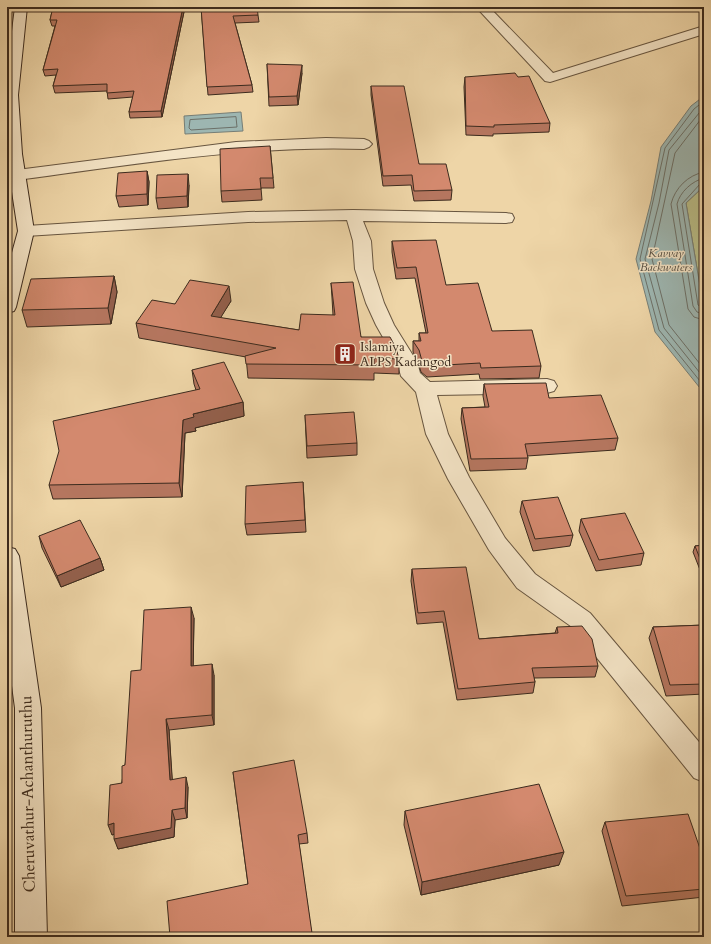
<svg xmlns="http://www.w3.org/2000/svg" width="711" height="944" font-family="Cardo,serif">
<rect width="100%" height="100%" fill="#eed5a7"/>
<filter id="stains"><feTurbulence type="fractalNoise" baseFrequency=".005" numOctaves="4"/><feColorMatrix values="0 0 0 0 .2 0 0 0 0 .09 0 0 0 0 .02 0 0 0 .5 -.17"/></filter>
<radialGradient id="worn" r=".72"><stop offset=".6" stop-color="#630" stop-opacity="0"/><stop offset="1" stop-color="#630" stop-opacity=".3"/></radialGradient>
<path fill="#b9bd87" stroke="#7a7452" d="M704,186v124l-18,-107z"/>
<path fill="#9db6b1" stroke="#767e76" d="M704,96v90l-18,17 18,107v83l-49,-61 -19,-73 15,-58 10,-54 30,-41z
M241,112l2,19 -58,3 -1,-18z"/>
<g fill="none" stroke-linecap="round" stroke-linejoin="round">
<path stroke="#6c7068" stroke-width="1" d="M704,101l-10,8 -29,39 -25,111 19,71 45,56
M704,107l-35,43 -10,53 -14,56 19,69 40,50
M704,115l-29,38 -23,106 17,66 35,44
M236,117l1,10 -46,3 -2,-2 1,-8z
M704,172c-16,3 -29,16 -33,32l17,105 6,8 10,3
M704,178c-12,3 -24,14 -27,26l16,102 4,6 7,2
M704,183l-4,1 -18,20 16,101 6,4"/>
<g stroke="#685640" stroke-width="2">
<path id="street" d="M476,7h13l64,66 151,-47v8l-154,48 -5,-1z
M326,138l38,1 5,2 3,3 -3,3 -5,2c-117,-4 -232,16 -347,31l-6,-2 -2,-3 2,-3 6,-2 219,-28z
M353,210l153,3 6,1 2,4 -2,4 -6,1 -143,-2 8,20 2,28 11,34 10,22 23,37 3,11 10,9 117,-3 7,2 3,5 -3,5 -7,2 -110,2 11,39 21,43 36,61 30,36 55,39 114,135v34l-10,-4 -122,-151 -55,-39 -28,-38 -41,-71 -22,-45 -10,-42 -15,-16 -4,-14 -21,-37 -10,-22 -11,-34 -2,-28 -6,-21 -99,2 -222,14 -6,-1 -2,-4 2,-4 6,-1 222,-14z"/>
</g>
<g stroke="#3c2b1e" stroke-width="2">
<path id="secondary" d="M15,7h12l-9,88 4,59 12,77 -18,76 -2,4 -7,2v-42l11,-40 -11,-72v-88z
M7,547l8,2 4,7 22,152 6,229h-32v-229l-8,-59z"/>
</g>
<use href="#street" fill="#f4e4c6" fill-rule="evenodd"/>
<use href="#secondary" fill="#f4e4c6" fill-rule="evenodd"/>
</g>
<path fill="#b5765f" stroke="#3c2b1e" d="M53,7h40v2l43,-2h49l-23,110 -32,1 -1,-6 4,-15 -25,2 -1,-8 -52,2 -2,-7 3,-11 -11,1 -2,-6 12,-44h-3l-2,-6z
M201,7l57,8 1,7 -24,1 17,62 1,7 -45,3z
M267,64l35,9 -4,32 -29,1z
M465,77l85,46 -1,9 -56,2v2l-27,-1 -2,-48z
M371,86l48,78 33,26 -1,10 -37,1 -3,-16 -28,1 -12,-91z
M270,146l4,42h-13l1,12 -40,2 -1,-11z
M147,171l2,11 -1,23 -29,2 -3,-11z
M189,185l-1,22 -30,2 -2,-11z
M392,241l54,44 46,46 49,35 -2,12 -59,1 -1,-5 -52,3 -6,-5 -3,-10 -5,-10v-11h6v-8h7l-11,-55 -19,1 -4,-27z
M114,276l3,16 -6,32 -84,3 -5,-17z
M331,283l30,54 38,22v15l-25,-1v7l-126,-2 -2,-21 -107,-19 -3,-15 39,-19 56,-3 -11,17 79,12 34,-15 -1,-17z
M192,370l51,32 1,14 -49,12 1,3 -11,2 -3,64 -129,2 -4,-14 147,-95 -2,-6z
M484,384l65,14 69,40 -3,12 -88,6 1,2 -2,11 -56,2 -9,-52 1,-11 23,-1 -2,-11z
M305,415l52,28v12l-50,3z
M303,482l3,50 -59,3 -2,-11z
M522,501l51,34 -3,11 -37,5 -13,-39z
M581,519l63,34 -3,12 -45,6 -17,-40z
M39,536l61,22 4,12 -43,17 -19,-39z
M704,545v35l-11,-28 2,-6z
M412,569l67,70 76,-6 2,-6 41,39 -3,11 -61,1 1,4 -2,11 -76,7 -14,-78 -26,2 -6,-43z
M194,618l-1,48 21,9v50l-45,5 3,50 16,7 -1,31 -12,2 -1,17 -56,12 -4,-15 -2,1 13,-70 16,-95z
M704,625v69l-38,2 -17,-58 4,-11z
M233,772l74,61 1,10 -9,1 13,93h-142l78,-53z
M405,811l154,54 -138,30 -17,-70z
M605,822l99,38v37l-82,9 -20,-75z"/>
<path fill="#94604d" stroke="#3c2b1e" d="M183,7h2l-23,110 -1,-6z
M302,65v8l-4,32 -1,-9z
M147,171l2,11 -1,23 -1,-11z
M188,174l1,11 -1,22 -1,-11z
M114,276l3,16 -6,32 -3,-16z
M229,286l2,15 -18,29 -2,-14z
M243,402l1,14 -49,12 1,3 -11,2 -3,64 -3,-14 4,-63 10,-6z
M100,558l4,12 -43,17 -4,-11z
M191,607l3,11 -1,59 -2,-11z
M212,664l2,11v50l-2,-10z
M166,719l3,11 4,60 -3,-10z
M186,777l2,10 -1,31 -2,-10z
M172,810l3,10 -1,17 -56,12 -4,-10z
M114,823l3,10 -5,2 -4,-10z
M564,852l-5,13 -138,30 1,-13z"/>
<path fill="#d3896e" stroke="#3c2b1e" d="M53,7h39v2l44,-2h47l-22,104 -32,1 5,-21 -27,2v-9l-54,2 5,-17 -15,1 14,-50h-7z
M201,7h56l1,8 -25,1 19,69 -45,2z
M267,64l35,1 -5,31 -28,1z
M515,73l3,4 11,-1 21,47 -56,2v2l-28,-1 -1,-49z
M371,86h33l15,78h27l6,26 -38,1 -2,-16 -29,1z
M270,146l3,32h-13l1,11 -40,2 -1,-42z
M147,171v23l-31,2 2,-23z
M188,174l-1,22 -31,2 1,-23z
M436,240l10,45 32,-2 14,48 40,-1 9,36 -60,2 -1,-5 -52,3 -6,-5 -3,-11 -6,-9h8l-2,-8h9l-12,-66 -19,1 -5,-27z
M114,276l-6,32 -86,2 9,-31z
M190,280l39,6 -18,30 88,14 2,-16 34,1 -4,-32 22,-1 8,55h29l6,11 3,11 -25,-1v7l-128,-1 -1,-8 31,-8 -140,-25 16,-23 23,4z
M224,362l19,40 -50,12 1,3 -11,3 -4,63 -130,2 10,-34 -6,-30 147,-32 -8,-19z
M546,383l3,15 52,-3 17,43 -93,6 3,14 -57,1 -9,-51 27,-1 -5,-23z
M354,412l3,31 -50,3 -2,-31z
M303,482l2,38 -60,4 1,-38z
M558,497l15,38 -38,4 -13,-38z
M625,513l19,40 -45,7 -18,-41z
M80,520l20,38 -43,18 -18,-40z
M704,545v24l-9,-23z
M466,567l13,72 79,-6 -1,-6 25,-1 10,13 6,27 -66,2 3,14 -77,7 -14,-78 -26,2 -6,-44z
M191,607v59l21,-2v51l-46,4 4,61 16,-3 -1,31 -13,2 -1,18 -57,11v-16l-6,2 2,-40 12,-2v-17l3,-1 6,-94 10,-1 3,-60z
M704,625v59l-34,1 -17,-58z
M294,760l13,73 -9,2 14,98 -22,4h-120l-3,-36 81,-17 -15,-112z
M539,784l25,68 -142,30 -17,-71z
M688,814l16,46v29l-78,7 -21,-74z"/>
<defs>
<g id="building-square" transform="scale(1.15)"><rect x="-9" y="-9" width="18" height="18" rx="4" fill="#8f2418" stroke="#f4e4c6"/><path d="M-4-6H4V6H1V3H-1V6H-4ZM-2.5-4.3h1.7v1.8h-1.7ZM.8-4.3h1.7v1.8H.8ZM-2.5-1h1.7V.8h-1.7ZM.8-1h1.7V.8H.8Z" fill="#fff"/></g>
</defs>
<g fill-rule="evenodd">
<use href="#building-square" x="345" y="354"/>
</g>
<g text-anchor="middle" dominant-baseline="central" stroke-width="3" stroke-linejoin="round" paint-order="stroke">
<g font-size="12" font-style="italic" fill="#544e43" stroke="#f4e4c6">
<text x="666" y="253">Kavvay<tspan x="666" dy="14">Backwaters</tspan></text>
</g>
<g font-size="13" fill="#3c2b1e" stroke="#f4e4c6" text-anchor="start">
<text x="360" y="347">Islamiya<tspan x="360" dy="15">ALPS Kadangod</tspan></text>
</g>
<g font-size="16" fill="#3c2b1e" stroke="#f4e4c6">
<text transform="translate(28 794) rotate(-91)">Cheruvathur-Achanthuruthu</text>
</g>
</g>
<rect width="711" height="944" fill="none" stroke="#eed5a7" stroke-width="24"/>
<rect x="8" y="8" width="695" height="928" fill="none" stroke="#3c2b1e" stroke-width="2"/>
<rect x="12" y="12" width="687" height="920" fill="none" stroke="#3c2b1e"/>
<rect width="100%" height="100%" filter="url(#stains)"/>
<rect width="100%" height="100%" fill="url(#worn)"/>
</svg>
